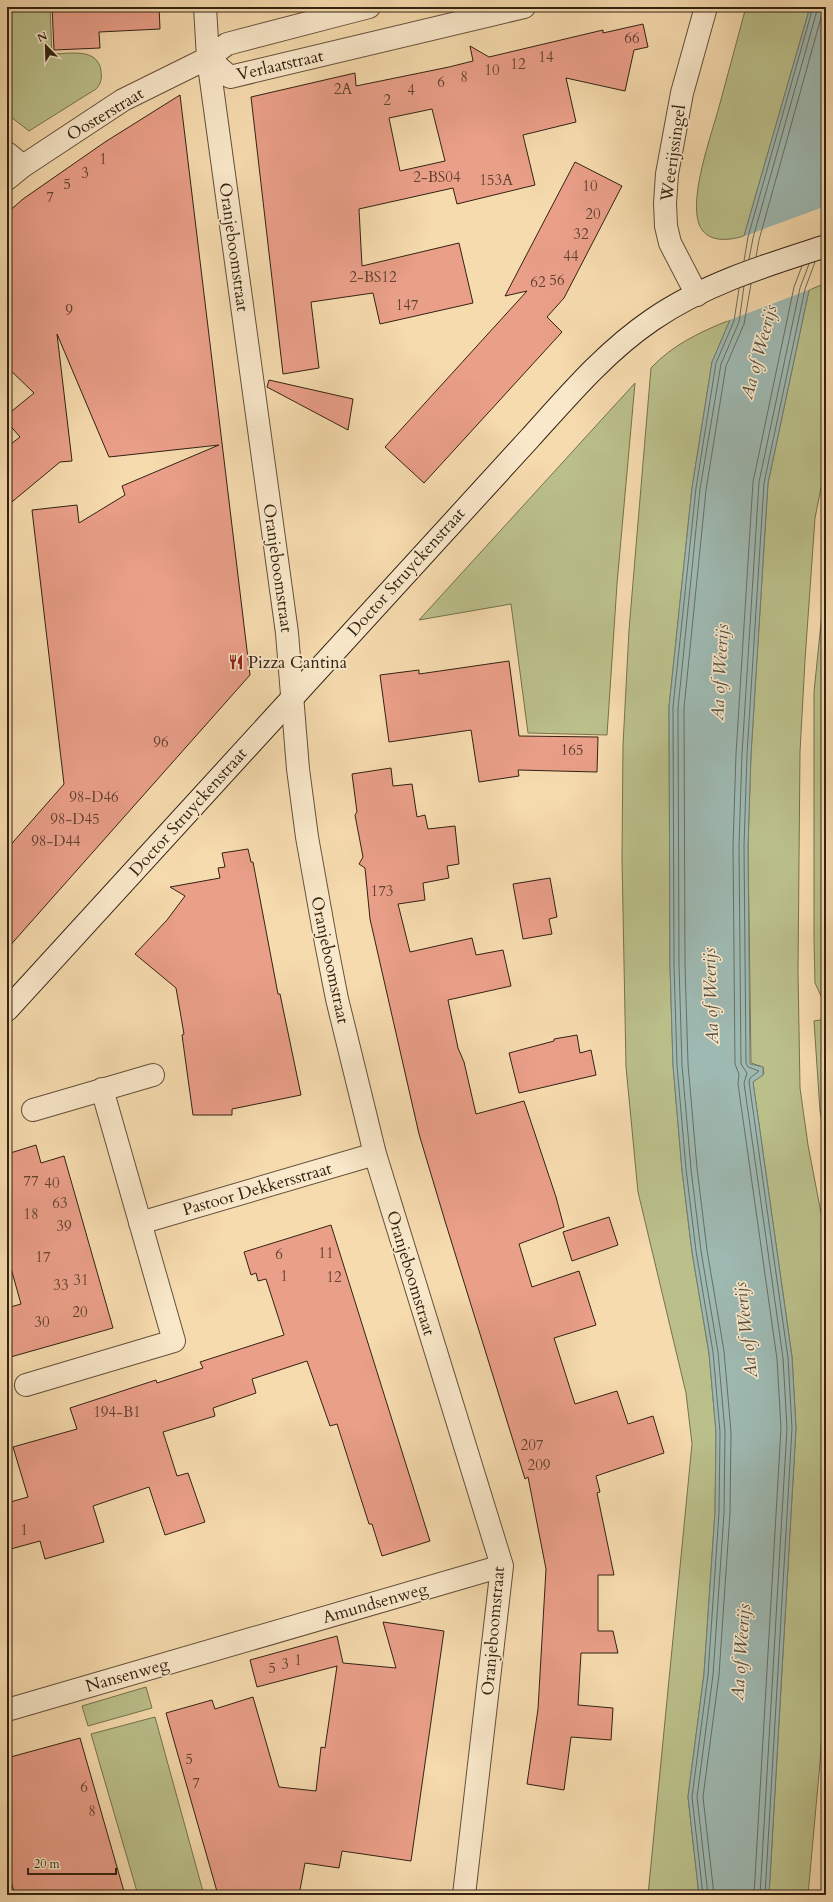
<svg xmlns="http://www.w3.org/2000/svg" width="833" height="1902" font-family="Cardo,serif">
<rect width="100%" height="100%" fill="#f6dbae"/>
<filter id="stains"><feTurbulence type="fractalNoise" baseFrequency=".005" numOctaves="4"/><feColorMatrix values="0 0 0 0 .2 0 0 0 0 .09 0 0 0 0 .02 0 0 0 .5 -.17"/></filter>
<radialGradient id="worn" r=".72"><stop offset=".6" stop-color="#630" stop-opacity="0"/><stop offset="1" stop-color="#630" stop-opacity=".3"/></radialGradient>
<path fill="#bbc08b" stroke="#76714f" d="M7,7h43l2,47c17,0 46,-7 49,17 1,7 0,13 -5,18l-67,42 -22,-17z
M746,7h64l-66,229c-16,5 -38,7 -45,-12 -10,-27 12,-88 20,-117 9,-33 18,-67 27,-100z
M826,283v180l-11,55 -10,142 -5,92 -2,219 2,117 8,57 18,94v427l-6,97 -12,132h-39l27,-467 -4,-71 -39,-275 11,-8 -1,-7 -12,-4 -3,-217 3,-92 17,-271 41,-193z
M730,320l-18,42 -20,126 -23,219 1,258 3,100 9,105 10,82 17,101 7,79 -1,80 -11,162 -16,123 11,98h-51l44,-451 -6,-51 -48,-201 -12,-125 -4,-209 1,-113 6,-115 22,-262c21,-23 51,-37 79,-48z
M635,383l-18,201 -10,151 -79,-2 -17,-129 -92,16z
M826,574v423l-4,1 -7,-15 -1,-45v-246z
M826,1019v124l-6,-32 -6,-90z
M146,1687l6,21 -64,18 -6,-20z
M155,1717l49,178h-66l-47,-161z"/>
<path fill="#9eb9b2" stroke="#737d72" d="M810,7h16v238l-17,45 -41,193 -17,271 -3,92 2,218 13,3v8l-10,7 39,275 4,71 -27,467h-70l-11,-98 16,-123 11,-162 1,-80 -7,-79 -17,-101 -10,-82 -9,-105 -3,-100 -1,-258 23,-219 20,-126 18,-42 14,-84z"/>
<path fill="#f6dbae" d="M826,206v44l-15,39 -84,32 15,-84z"/>
<g fill="none" stroke-linecap="round" stroke-linejoin="round">
<path stroke="#686e62" stroke-width="1" d="M756,257l3,-17 65,-233
M749,259l4,-21 65,-231
M744,261l4,-24 65,-230
M703,1895l-11,-98 16,-122 11,-162 1,-81 -7,-80 -17,-101 -10,-82 -9,-104 -3,-100 -1,-258 23,-219 20,-125 18,-42 5,-32
M708,1895l-11,-98 16,-122 11,-162 1,-81 -7,-80 -17,-101 -10,-82 -9,-104 -3,-100 -1,-257 22,-219 21,-125 18,-42 5,-36
M714,1895l-11,-98 16,-122 11,-162 1,-81 -7,-81 -17,-101 -10,-82 -9,-104 -3,-99 -1,-257 22,-218 20,-124 18,-42 7,-40
M754,1895l27,-467 -4,-69 -39,-275 1,-10 -4,-10 -2,-218 3,-92 17,-272 41,-195 8,-21
M760,1895l27,-467 -4,-70 -39,-275 3,-10 -6,-9 -2,-218 3,-92 17,-272 41,-194 9,-24
M765,1895l27,-467 -4,-70 -39,-276 1,-4 9,-7 -11,-4 -2,-4 -2,-217 3,-92 17,-271 41,-194 10,-27"/>
</g>
<path fill="#ea9f89" stroke="#322213" fill-rule="evenodd" d="M52,7h107l1,22 -61,3 1,16 -46,2z
M643,24l5,23 -14,3 -9,41 -59,-13 10,44 -53,13 12,50 -78,19 -4,-16 -94,21 3,57 97,-23 14,60 -93,21 -7,-31 -62,9 8,66 -36,6 -32,-277 104,-24 1,13 93,-19 24,-6 -3,-15 19,11 114,-27v3zM432,109l13,52 -45,10 -11,-53z
M180,95l70,580 -243,274v-100l57,-65 -32,-274 45,-5 2,18 46,-28 -3,-9 97,-41 -110,12 -52,-123 15,127 -12,1 -53,44v-59l13,-10 -13,-15v-7l27,-22 -27,-26v-154l16,-14 82,-57z
M575,162l47,24 -58,112 -17,19 15,15 -138,151 -39,-36 142,-156 -22,5z
M269,380l84,19 -5,31 -81,-43z
M509,661l10,75 79,1 -1,35 -79,-2 1,6 -40,6 -8,-52 -82,12 -9,-67 39,-5v4z
M391,768l2,18 19,-2 5,33 8,-2 3,14 27,-3 4,38 -12,2 2,12 -26,5 2,17 -27,4 12,48 62,-14 4,17 27,-5 8,36 -63,14 10,48 6,14 12,52 48,-13 32,96 8,30 -45,17 13,43 47,-16 17,54 -42,13 21,66 42,-13 11,33 25,-8 11,37 -68,23 4,16 -3,1 17,82h-16v56h15l5,22h-37l-3,52 35,3 -2,32 -40,-3 -7,53 -37,-6 11,-75 8,-140 -18,-92 -3,2 -80,-258 -26,-87 -49,-215 -5,-51 -6,-4 4,-7 -8,-42 2,-3 -5,-38z
M248,849l3,13h2l25,132h2l21,101 -69,14v6h-39l-11,-80 2,-1 -8,-46 -41,-34 32,-34 18,-24 -15,-9 50,-9 -2,-10 7,-1 -3,-14z
M550,878l7,39 -8,2 3,15 -29,5 -10,-55z
M577,1035l3,18 11,-3 5,25 -77,18 -10,-40 45,-12v-2z
M36,1145l5,18 23,-7 49,172 -106,30v-50l14,-4 -14,-50v-100z
M609,1217l9,28 -46,16 -9,-29z
M331,1225l99,316 -48,15 -10,-32h-3l-32,-100 -7,2 -23,-65 -55,18 4,14 -43,15 2,8 -52,16 14,44 11,-3 17,49 -40,13 -16,-48 -56,19 11,36 -59,17 -5,-18 -33,9v-47l21,-6 -15,-50 64,-18 -7,-21 86,-28 1,3 46,-15 -3,-6 84,-27 -18,-56 -8,2 -2,-8 -5,2 -7,-23z
M383,1622l61,9 -33,230 -69,-10 -3,17 -34,-5 -6,32h-81l-52,-182 46,-13 3,9 38,-12 26,90 37,4 5,-44 4,1 12,-82 -80,21 -7,-27 87,-24 6,27 53,5z
M80,1738l45,157h-110l-8,-27v-110z"/>
<g fill="none" stroke-linecap="round" stroke-linejoin="round">
<g stroke="#63503a" stroke-width="24">
<path id="street" d="M205,7l3,51 79,575 11,136 9,68 19,106 11,56 38,155 127,412 -38,329
M208,58l22,19 294,-70
M7,153l16,13
M7,179l16,-13 100,-66 85,-42 19,-14 142,-37
M697,295l-27,-52 -4,-17 -1,-23 2,-29 15,-81 24,-86
M33,1110l120,-35
M140,1223l235,-69
M26,1385l148,-44 -72,-252
M7,1710l495,-144"/>
</g>
<g stroke="#322213" stroke-width="24">
<path id="secondary" d="M7,1010l523,-572c38,-42 75,-86 122,-118 52,-36 115,-55 174,-74"/>
</g>
<use href="#street" stroke="#f9e8ca" stroke-width="22"/>
<use href="#secondary" stroke="#f9e8ca" stroke-width="22"/>
</g>
<defs>
<g id="restaurant-bare" transform="scale(1.2)"><path d="M-5-6h1v4h1v-4h1v4h1v-4h1v5L-1.5 .5V6h-2V.5L-5-1ZM5-6V6H3V1.5H1.5Q1.5-4 5-6Z" fill="#8f2418" stroke="#f9e8ca" stroke-width="2.5" paint-order="stroke"/></g>
</defs>
<g fill-rule="evenodd">
<use href="#restaurant-bare" x="236" y="662"/>
</g>
<g text-anchor="middle" dominant-baseline="central" stroke-width="3.5" stroke-linejoin="round" paint-order="stroke">
<g font-size="15" fill="#604130">
<text x="632" y="38">66</text>
<text x="546" y="57">14</text>
<text x="518" y="64">12</text>
<text x="492" y="70">10</text>
<text x="464" y="77">8</text>
<text x="441" y="82">6</text>
<text x="343" y="89">2A</text>
<text x="411" y="90">4</text>
<text x="387" y="100">2</text>
<text x="103" y="159">1</text>
<text x="85" y="173">3</text>
<text x="437" y="177">2-BS04</text>
<text x="496" y="180">153A</text>
<text x="67" y="184">5</text>
<text x="590" y="186">10</text>
<text x="50" y="197">7</text>
<text x="593" y="214">20</text>
<text x="581" y="234">32</text>
<text x="571" y="256">44</text>
<text x="373" y="277">2-BS12</text>
<text x="557" y="280">56</text>
<text x="538" y="282">62</text>
<text x="407" y="305">147</text>
<text x="69" y="310">9</text>
<text x="161" y="742">96</text>
<text x="572" y="750">165</text>
<text x="94" y="797">98-D46</text>
<text x="75" y="819">98-D45</text>
<text x="56" y="841">98-D44</text>
<text x="382" y="891">173</text>
<text x="31" y="1181">77</text>
<text x="52" y="1183">40</text>
<text x="60" y="1203">63</text>
<text x="31" y="1214">18</text>
<text x="64" y="1226">39</text>
<text x="326" y="1253">11</text>
<text x="279" y="1254">6</text>
<text x="43" y="1257">17</text>
<text x="284" y="1276">1</text>
<text x="334" y="1277">12</text>
<text x="81" y="1280">31</text>
<text x="61" y="1285">33</text>
<text x="80" y="1312">20</text>
<text x="42" y="1322">30</text>
<text x="117" y="1412">194-B1</text>
<text x="532" y="1445">207</text>
<text x="539" y="1465">209</text>
<text x="24" y="1530">1</text>
<text x="298" y="1660">1</text>
<text x="285" y="1664">3</text>
<text x="272" y="1668">5</text>
<text x="189" y="1759">5</text>
<text x="196" y="1783">7</text>
<text x="84" y="1787">6</text>
<text x="92" y="1811">8</text>
</g>
<g font-size="17" fill="#322213" stroke="#f9e8ca">
<text transform="translate(280 65) rotate(-13)">Verlaatstraat</text>
<text transform="translate(105 114) rotate(-31)">Oosterstraat</text>
<text transform="translate(673 153) rotate(-82)">Weerijssingel</text>
<text transform="translate(234 247) rotate(82)">Oranjeboomstraat</text>
<text transform="translate(278 568) rotate(82)">Oranjeboomstraat</text>
<text transform="translate(406 572) rotate(-48)">Doctor Struyckenstraat</text>
<text transform="translate(188 812) rotate(-48)">Doctor Struyckenstraat</text>
<text transform="translate(330 960) rotate(78)">Oranjeboomstraat</text>
<text transform="translate(257 1189) rotate(-16)">Pastoor Dekkersstraat</text>
<text transform="translate(411 1273) rotate(73)">Oranjeboomstraat</text>
<text transform="translate(375 1603) rotate(-16)">Amundsenweg</text>
<text transform="translate(493 1631) rotate(-85)">Oranjeboomstraat</text>
<text transform="translate(127 1675) rotate(-16)">Nansenweg</text>
</g>
<g font-size="17" fill="#322213" stroke="#f9e8ca" text-anchor="start">
<text x="248" y="662">Pizza Cantina</text>
</g>
<g font-size="18" font-style="italic" fill="#524f43" stroke="#f9e8ca">
<text transform="translate(759 352) rotate(-75)">Aa of Weerijs</text>
<text transform="translate(720 672) rotate(-87)">Aa of Weerijs</text>
<text transform="translate(711 996) rotate(-92)">Aa of Weerijs</text>
<text transform="translate(746 1330) rotate(-97)">Aa of Weerijs</text>
<text transform="translate(741 1652) rotate(-86)">Aa of Weerijs</text>
</g>
</g>
<rect width="833" height="1902" fill="none" stroke="#f6dbae" stroke-width="24"/>
<rect x="8" y="8" width="817" height="1886" fill="none" stroke="#322213" stroke-width="2"/>
<rect x="12" y="12" width="809" height="1878" fill="none" stroke="#322213"/>
<g transform="translate(46 46) rotate(337)" stroke="#f9e8ca" stroke-width="3" paint-order="stroke">
<path d="M0-3L7 15L0 10L-7 15Z" fill="#322213"/>
<text y="-6" font-size="11" font-weight="bold" text-anchor="middle" fill="#322213">N</text>
</g>
<path d="M28 1868v6h88v-6" fill="none" stroke="#322213" stroke-width="2"/>
<text x="34" y="1868" font-size="12" fill="#322213" stroke="#f9e8ca" stroke-width="3" paint-order="stroke">20 m</text>
<rect width="100%" height="100%" filter="url(#stains)"/>
<rect width="100%" height="100%" fill="url(#worn)"/>
</svg>
